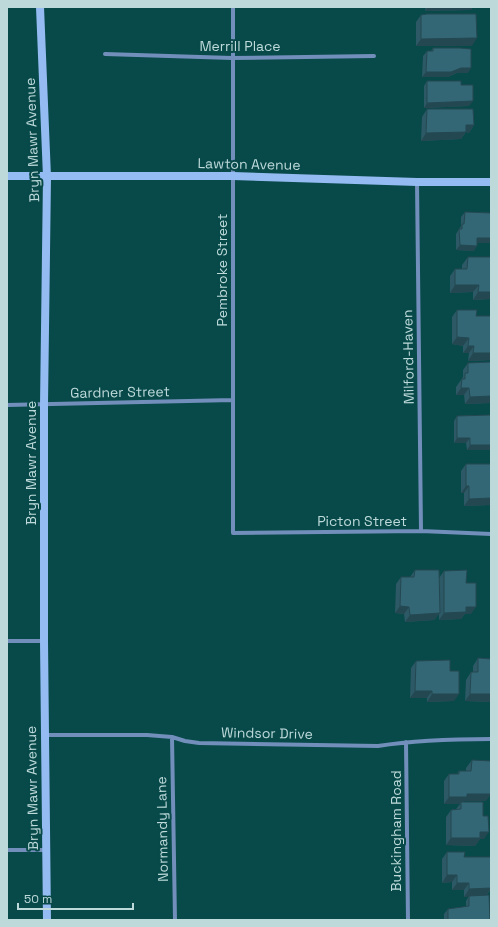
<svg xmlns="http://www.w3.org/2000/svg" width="498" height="927" font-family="'Space Grotesk',sans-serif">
<rect width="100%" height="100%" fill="#08494a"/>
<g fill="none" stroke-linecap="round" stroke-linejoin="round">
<path stroke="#718fba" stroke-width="4" d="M233,7v526l188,-2 70,3
M105,54l127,4 142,-2
M417,182l4,349
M7,405l226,-5
M7,641h37
M45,735h102l25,2 13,4 14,2 179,3c38,-6 75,-7 113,-7
M172,737l3,183
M406,742l2,178
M7,850h40"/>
<path stroke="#94bbf2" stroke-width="8" d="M40,7l7,170 -3,228v236l3,279
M7,176h226l184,6h74"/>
</g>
<path fill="#2c5965" d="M426,7h47l-2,3 -46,1z
M421,15l51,31h-56v-24z
M433,48l35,25h-11l-9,4h-26l1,-21 4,-5h4z
M427,81l42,25 -45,2v-22z
M427,109l47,16 -5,8 -3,-1 -5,7 -40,2 1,-24z
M465,212l26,1v29l-1,1h-13l-3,8 -18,-1v-16l5,-8v-9z
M468,257l23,42 -18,1v-8l-23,1v-17l5,-7h7v-4z
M457,310l19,6 15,44 -23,1 1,-8h-6v-7l-11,-2v-27z
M468,363l23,40 -26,1 -1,-9h-8v-8l7,-10v-7z
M491,415v33l-1,2h-23l-1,-7h-12v-22l3,-5z
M466,464h25v41l-27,1v-13h-3v-22z
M415,570l24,8 5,-7 22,12 5,31h-6l-4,5 -22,1v-6l-5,6 -29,2 -1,-8 -9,-1 1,-29 5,-7h9z
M478,658l13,1v43l-26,-1 1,-21 5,-8h2v-6z
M416,661l34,10 4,30 -27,1v-4h-17l1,-30z
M472,760l14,41h-22l-1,1 21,37h-4l-5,7 -29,-1v-28l5,-7 5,-1 4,-5h-16v-23l5,-7h8l2,-3h7v-3z
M447,852l17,5 27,32 -4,6 3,25h-46v-6l4,-5 18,-2v-6l3,-5 -5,1v-7h-12v-8l-10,1v-24z"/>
<path fill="#244852" d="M428,7h45l-2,3 -46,1z
M477,38l-5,8h-56l5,-7z
M461,68h10l-3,5h-11l-9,4h-26l4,-5z
M473,101l-4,5 -45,2 3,-5z
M466,125h8l-5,8 -3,-1 -5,7 -40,2 5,-8z
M477,238h14v4l-1,1h-16z
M460,245l17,1 -3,5 -18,-1z
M455,285h24l-6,7 -23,1z
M478,292h13v7l-18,1z
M457,337l12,1 -6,8 -11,-2z
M468,346h6l-5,7h-6z
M473,353h18v7l-23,1z
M461,388h8l-5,7h-8z
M491,396v7l-26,1 5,-7z
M457,438h13l-4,5h-12z
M470,445h21v3l-1,2h-23z
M466,486h3l-5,7h-3z
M491,498v7l-27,1 5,-7z
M400,606l9,1 -5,7 -9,-1z
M466,607h10l-5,7h-6l-4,5 -22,1 5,-7z
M440,613l-6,7 -29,2 5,-7z
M415,691h17l-5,7h-17z
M432,694h27l-5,7 -27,1z
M470,694h21v8l-26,-1z
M467,794h24l-5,7h-22l-2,3 -1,-2 -1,2h-16l5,-7z
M480,832h9l-5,7h-4l-5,7 -29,-1 5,-7z
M447,875h10l-5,7 -10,1z
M457,883h12l-5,7h-12z
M491,888l-5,8 -22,1 5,-8z"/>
<path fill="#336775" stroke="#244852" d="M427,14h49l1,24 -56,1v-24z
M433,48h27l11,1v19h-10l-10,4h-25l1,-21h6z
M427,81h34v4h12v16l-46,2z
M427,109h46l1,16h-8v7l-40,1z
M465,212l26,1v25h-14v8l-17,-1 -1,-16h3v-5h2z
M468,257h23v35h-13l1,-7h-24v-16h12z
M457,310h20l-1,6h15v37h-18l1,-7h-6l1,-8 -12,-1z
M491,362v34l-21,1 -1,-9h-8l1,-9h3v-6h3v-10z
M491,415v30h-21v-7h-13v-22z
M466,464h25v34l-22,1v-13h-3z
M415,570h24l1,43 -30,2 -1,-8 -9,-1 1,-29h13z
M467,570l-1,13h10v24h-10v5l-22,1v-42z
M478,658l13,1v35h-21l1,-22h7z
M450,660v11h9v23h-27v-3h-17l1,-30z
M472,760l19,1v33h-24v3h-18v-23h10v-3h12z
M461,802h22v14h5l1,16h-9v6h-29v-28l10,-1z
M447,852h18l-1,5h27v31l-22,1v-6h-12v-8h-10z
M489,895l1,25h-42v-11l21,-3v-10z"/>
<g text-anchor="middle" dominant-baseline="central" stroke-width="4" stroke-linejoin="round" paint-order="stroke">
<g font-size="14" fill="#bdd9d9" stroke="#08494a">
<text x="240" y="46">Merrill Place</text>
<text transform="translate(32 140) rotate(-92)">Bryn Mawr Avenue</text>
<text transform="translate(249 164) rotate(1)">Lawton Avenue</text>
<text transform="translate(222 270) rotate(-90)">Pembroke Street</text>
<text transform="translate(408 357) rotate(-91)">Milford-Haven</text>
<text transform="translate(120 392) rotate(-1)">Gardner Street</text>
<text transform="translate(31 463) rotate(-90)">Bryn Mawr Avenue</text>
<text x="362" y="521">Picton Street</text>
<text transform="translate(267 733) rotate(1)">Windsor Drive</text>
<text transform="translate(32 788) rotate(-91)">Bryn Mawr Avenue</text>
<text transform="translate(162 829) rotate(-91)">Normandy Lane</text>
<text transform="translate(396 831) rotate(-90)">Buckingham Road</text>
</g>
</g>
<rect width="498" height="927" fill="none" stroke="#bdd9d9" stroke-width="16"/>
<path d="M18 903v6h115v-6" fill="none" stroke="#bdd9d9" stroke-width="2"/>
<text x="24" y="903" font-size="12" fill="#bdd9d9" stroke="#08494a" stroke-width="3" paint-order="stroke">50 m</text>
</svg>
